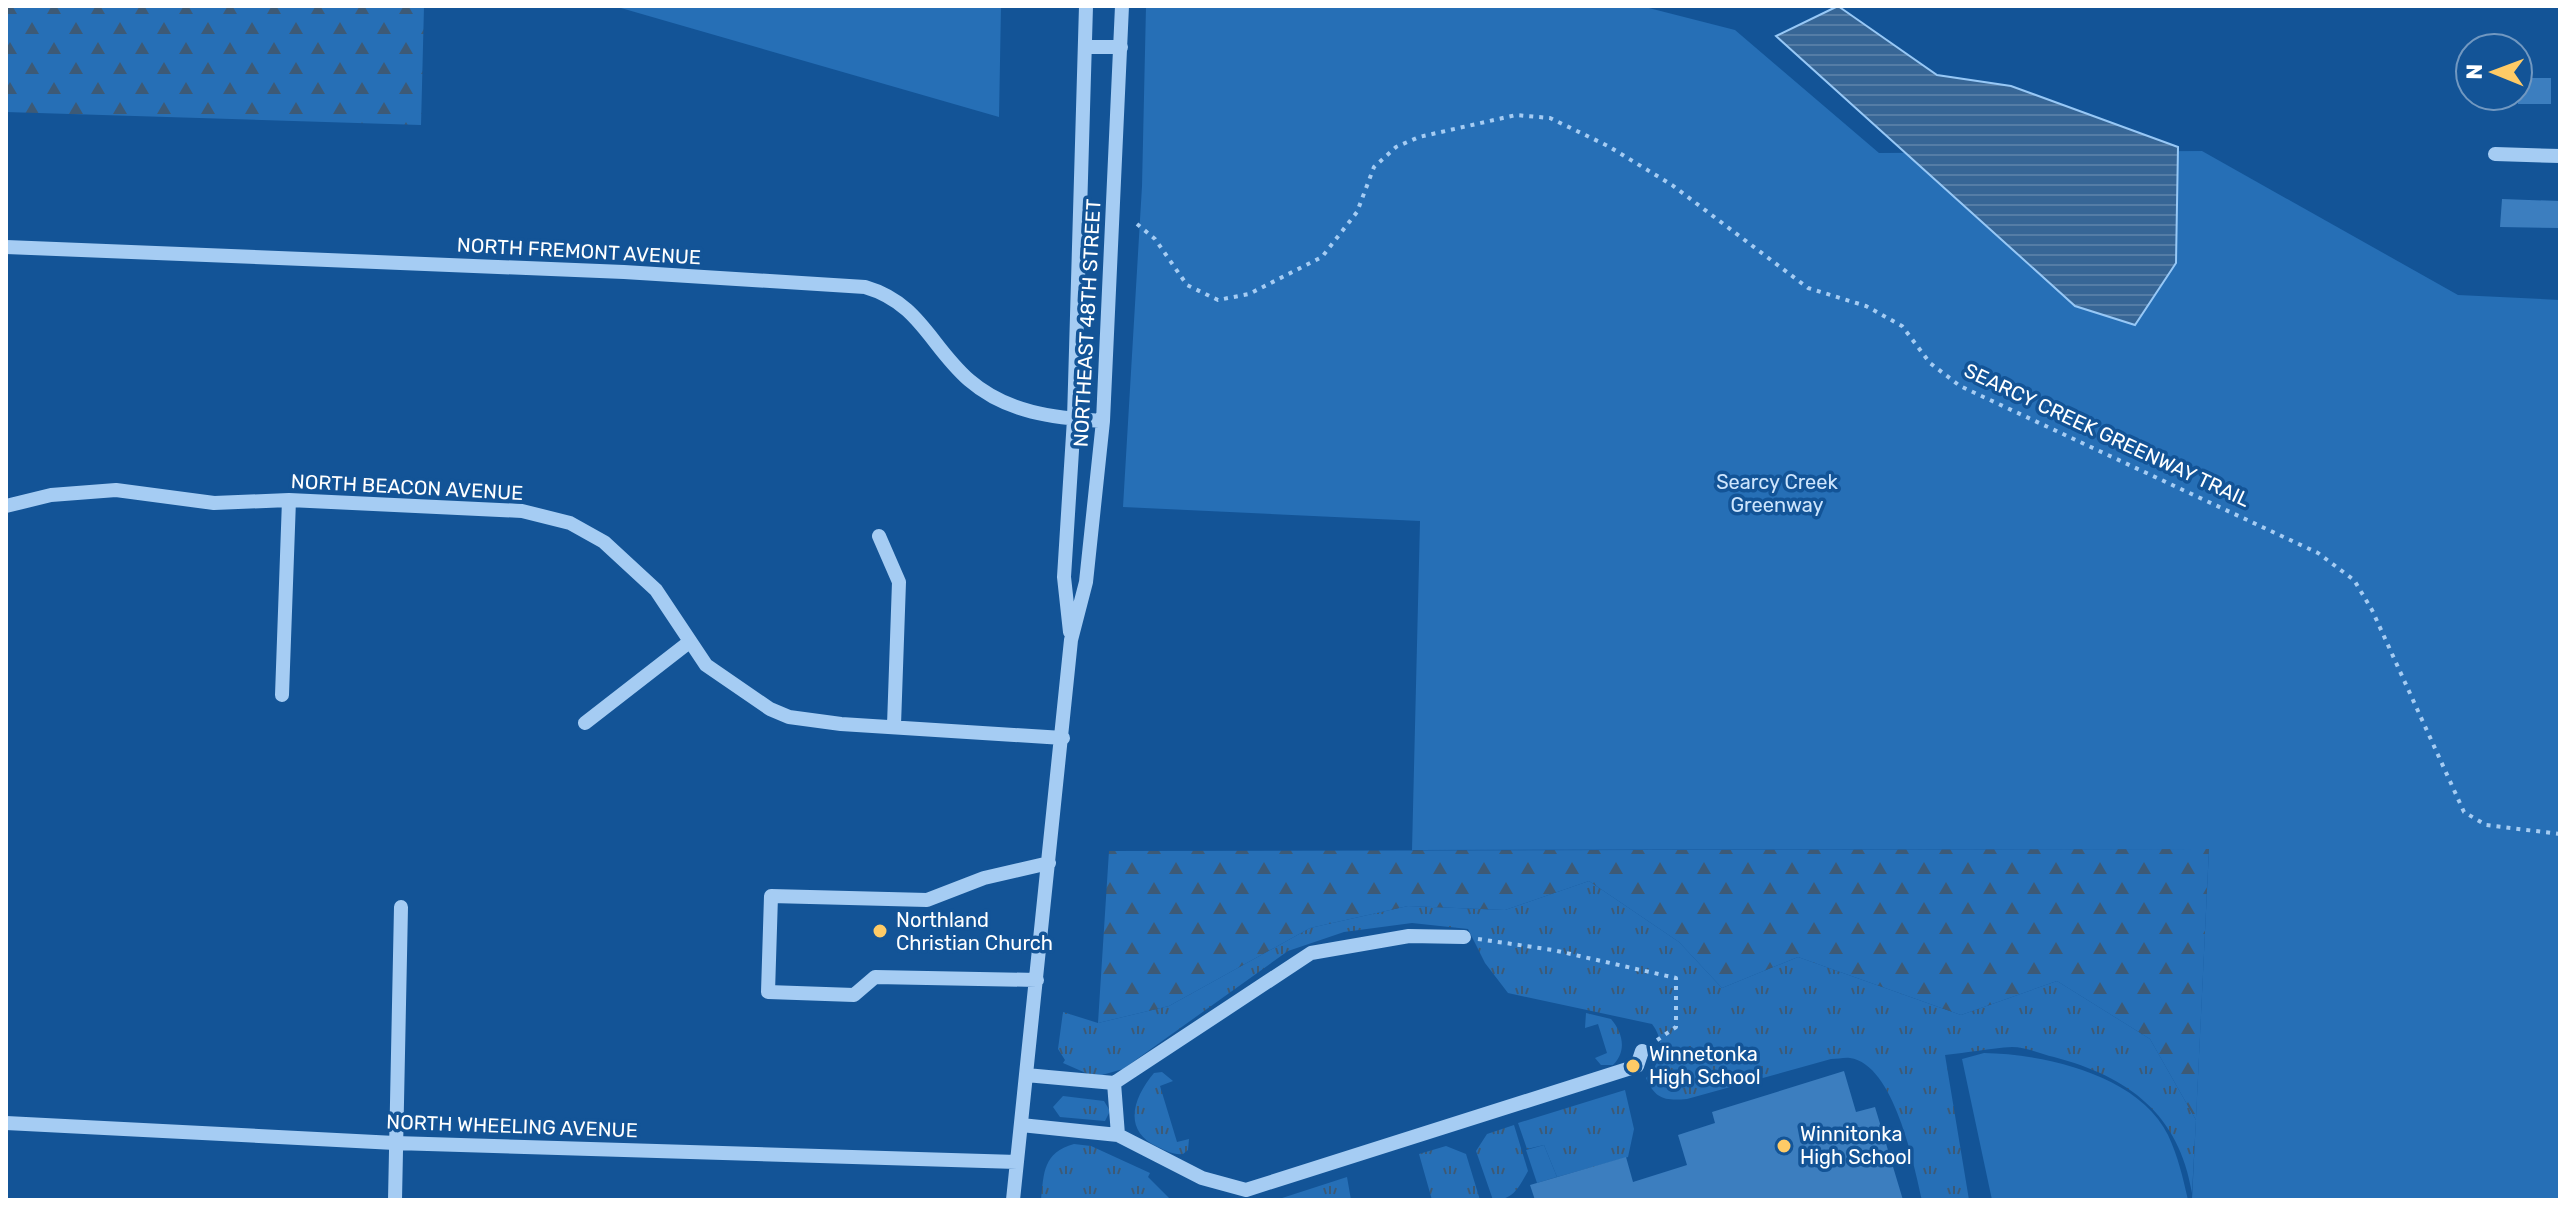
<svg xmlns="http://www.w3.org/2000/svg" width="2566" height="1206" font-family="Rubik,sans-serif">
<defs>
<pattern id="grass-tufts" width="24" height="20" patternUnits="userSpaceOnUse" patternTransform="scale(2)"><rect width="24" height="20" fill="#266fb6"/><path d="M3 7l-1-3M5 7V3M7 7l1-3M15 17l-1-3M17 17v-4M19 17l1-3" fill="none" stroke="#3d5a76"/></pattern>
<pattern id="forest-firs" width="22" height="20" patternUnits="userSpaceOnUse" patternTransform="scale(2)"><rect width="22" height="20" fill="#266fb6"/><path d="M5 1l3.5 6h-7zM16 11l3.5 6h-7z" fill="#3d5a76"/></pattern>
<pattern id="water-rules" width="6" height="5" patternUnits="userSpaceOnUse" patternTransform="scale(2)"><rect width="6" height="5" fill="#376696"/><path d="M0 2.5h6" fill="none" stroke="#557da6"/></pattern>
</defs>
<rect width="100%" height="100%" fill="#135497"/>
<path fill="url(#grass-tufts)" d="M1589,881l90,61 43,46 76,-31 163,58 96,-34 93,58 46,81 -4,73c-13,-79 -63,-116 -138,-136 -13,-3 -28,-10 -42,-10 -22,1 -45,6 -67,8l24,145h-47c-8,-35 -28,-136 -72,-142 -5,-1 -13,1 -19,1l-144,40c-22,2 -32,0 -41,-21 15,-15 20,-36 6,-54l-144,-31 -23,-30 -17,-34 -56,-6 -68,9 -56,19 -165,118 -28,8 -32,-14 2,-3 -7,-11 5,-37 35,11 71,-17 141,-78 98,-22 97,4z
M1586,1013l25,6c12,14 16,32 2,46h-12l-6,-7 12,-5 -9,-29 -13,4z
M1162,1072l11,9 -13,5 17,56 12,-3 -1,11 -5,4c-10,1 -16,-3 -25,-7 -36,-16 -25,-49 -4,-74z
M1625,1090l9,39 -6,28 -71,20 -13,-32 -17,4 -9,-26z
M1063,1096l41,5 6,10 -5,10 -45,-4 -7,-10z
M1514,1125l14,46c-10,18 -15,29 -35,29l-17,-49 11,-17z
M1074,1144l17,2 59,27 -2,4 23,23h-130c3,-28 2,-47 33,-56z
M1446,1146l20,8 14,46h-48l-13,-46z
M1347,1177l4,23h-75z"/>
<path fill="url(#forest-firs)" d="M6,6h418l-3,119 -415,-13z
M2209,849l-13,271 -46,-81 -93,-58 -96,34 -163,-58 -76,31 -43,-46 -90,-61 -84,29 -97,-4 -98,22 -141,78 -71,17 11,-172z"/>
<path fill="#266fb6" d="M614,6h387l-2,111z
M1146,6h495l94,24 144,123 323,-2 256,144 102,5v900h-368l17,-351 -797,1 8,-329 -297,-14 19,-321z
M1984,1053c60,1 155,22 184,82 10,21 15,43 20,65h-196l-30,-141z
M1544,1145l13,32 -20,6 -11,-33z"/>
<path fill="url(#water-rules)" stroke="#97c8f6" stroke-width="2" d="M1838,6l99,69 74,11 167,61 -2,116 -41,62 -60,-19 -299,-270z"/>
<path fill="#3c7ebf" d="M2518,78h33v26h-33z
M2502,199l58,2v27l-60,-1z
M1844,1071l12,41 19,-5 28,93h-368l-5,-15 96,-28 7,25 54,-17 -9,-30 37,-12 -3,-11z"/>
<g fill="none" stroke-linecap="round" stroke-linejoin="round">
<path stroke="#a5ccf3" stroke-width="4" stroke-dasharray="4 6" stroke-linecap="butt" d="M1137,224l18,15 32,46 31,15 31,-6 73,-37 35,-45 17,-45 22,-20 23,-10 97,-22 34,3 58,28 64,39 136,103 58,18 36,20 28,37 30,23 358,167 36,27 18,30 92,202 22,13 74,9
M1478,939l75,11 123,28v49l-23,16"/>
<path stroke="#a5ccf3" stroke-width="14" d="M1085,47h36
M2495,154l65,2
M6,247l618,25 241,15c55,16 65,59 104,93 38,33 85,38 134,41
M6,506l45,-11 65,-5 98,13 75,-3 233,11 48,12 34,19 52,48 50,75 64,44 19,8 52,7 222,14
M879,536l20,46 -5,143
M1070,632l-6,-55 10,-158 12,-413
M282,695l7,-195
M585,723l103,-80
M1037,980l-162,-3 -21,18 -86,-3 3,-96 156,4 57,-22 65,-15
M1026,1075l88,8 197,-130 98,-17 55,1
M1114,1083l4,52
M6,1123l389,20 622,19
M1021,1125l97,10 84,43 44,12 391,-124 5,-15
M395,1200l6,-293
M1013,1200l58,-560 15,-58 17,-161 19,-415"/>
</g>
<g fill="#ffcb66" stroke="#135497" stroke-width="3">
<circle cx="880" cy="931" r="8"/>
<circle cx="1633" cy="1066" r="8"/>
<circle cx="1784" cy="1146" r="8"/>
</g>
<g text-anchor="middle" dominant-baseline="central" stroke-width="7" stroke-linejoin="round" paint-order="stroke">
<g font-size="20" fill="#fff" stroke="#135497">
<text transform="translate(579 251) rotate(3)">NORTH FREMONT AVENUE</text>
<text transform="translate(1087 323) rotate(-87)">NORTHEAST 48TH STREET</text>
<text transform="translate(2107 435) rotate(25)">SEARCY CREEK GREENWAY TRAIL</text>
<text transform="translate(407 487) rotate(3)">NORTH BEACON AVENUE</text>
<text transform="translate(512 1126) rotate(2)">NORTH WHEELING AVENUE</text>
</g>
<g font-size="20" fill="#cde5fd" stroke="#135497">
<text x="1777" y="482">Searcy Creek<tspan x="1777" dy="23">Greenway</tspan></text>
</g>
<g font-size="20" fill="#fff" stroke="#135497" text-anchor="start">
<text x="896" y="920">Northland<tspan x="896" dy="23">Christian Church</tspan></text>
<text x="1649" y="1054">Winnetonka<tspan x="1649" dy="23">High School</tspan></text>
<text x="1800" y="1134">Winnitonka<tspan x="1800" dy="23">High School</tspan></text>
</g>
</g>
<rect width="2566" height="1206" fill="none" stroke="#ffffff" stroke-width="16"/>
<g transform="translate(2494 72) rotate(271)"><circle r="38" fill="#135497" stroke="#7198c1" stroke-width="2"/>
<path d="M0-6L14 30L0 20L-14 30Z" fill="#ffcb66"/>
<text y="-12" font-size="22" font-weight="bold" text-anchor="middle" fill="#ffffff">N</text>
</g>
</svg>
